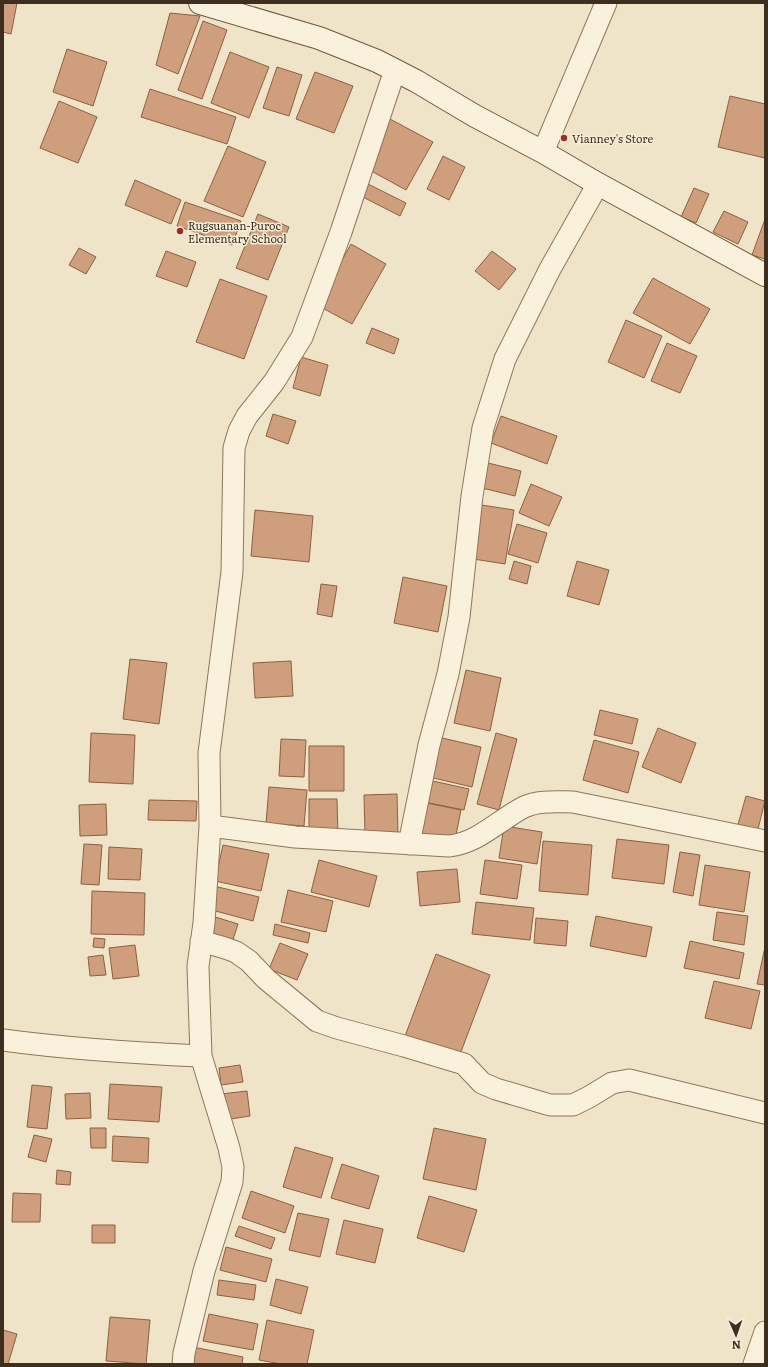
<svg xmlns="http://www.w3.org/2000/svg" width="768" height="1367" font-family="Literata,serif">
<rect width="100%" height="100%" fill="#f0e4c8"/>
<path fill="#cf9f7d" stroke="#8d5f41" d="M3,3h14l-6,31 -8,-2z
M170,13l30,3 -22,58 -22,-9z
M203,21l24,9 -25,69 -24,-9z
M67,49l40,13 -14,44 -40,-14z
M230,52l39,15 -20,51 -38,-15z
M277,67l25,8 -13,41 -26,-8z
M315,72l38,14 -19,47 -38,-14z
M150,89l86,28 -9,27 -86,-27z
M730,96l35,8v54l-47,-11z
M59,101l38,16 -19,46 -38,-15z
M390,119l43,23 -27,48 -42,-23z
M228,146l38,16 -23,55 -39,-16z
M443,156l22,11 -16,33 -22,-11z
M135,180l46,20 -10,24 -46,-19z
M364,182l42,21 -6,13 -43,-22z
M694,188l15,6 -13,29 -15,-6z
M185,202l56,19 -9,24 -55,-19z
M724,211l24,11 -10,22 -25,-12z
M258,214l31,13 -21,53 -32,-12z
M765,219v40l-13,-4z
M351,244l35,20 -34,60 -35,-19z
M79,248l17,9 -10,17 -17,-9z
M166,251l30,11 -9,25 -31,-11z
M492,251l24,18 -17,21 -24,-19z
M653,278l57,31 -20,35 -57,-31z
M220,279l47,17 -23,63 -48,-17z
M626,320l36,16 -18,42 -36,-16z
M372,328l27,11 -5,15 -28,-11z
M667,343l30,13 -17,37 -29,-12z
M301,357l27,8 -8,31 -27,-8z
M273,414l23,7 -8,23 -22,-8z
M501,416l56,20 -10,28 -56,-21z
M488,463l33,8 -6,25 -33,-8z
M531,484l31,13 -13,29 -30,-13z
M475,504l39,6 -9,54 -38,-6z
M255,510l58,6 -4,46 -58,-6z
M517,524l30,9 -9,30 -30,-9z
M514,561l17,5 -4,18 -18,-5z
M577,561l32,9 -10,35 -32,-9z
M403,577l44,9 -9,46 -44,-9z
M321,584l16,2 -5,31 -15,-3z
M130,659l37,4 -8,61 -36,-5z
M291,661l2,35 -38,2 -2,-35z
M466,670l35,8 -11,53 -36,-8z
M600,710l38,9 -6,25 -38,-9z
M658,728l38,15 -15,40 -39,-16z
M91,733l44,2 -2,49 -44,-2z
M496,733l21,6 -18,71 -22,-6z
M438,737l43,10 -9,40 -43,-10z
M281,739l25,1 -2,37 -25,-1z
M594,740l45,12 -11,41 -45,-13z
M309,746h35v45h-35z
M424,779l45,10 -5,21 -45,-9z
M269,787l38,3 -3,36 -38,-3z
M397,794l1,40 -33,1 -1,-40z
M746,796l19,5 -8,32 -20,-5z
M309,799h28l1,36h-29z
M149,800l48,1 -1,20 -48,-1z
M422,802l39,8 -7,35 -39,-8z
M106,804l1,31 -27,1 -1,-31z
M504,826l38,6 -5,32 -38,-6z
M617,839l52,6 -5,39 -52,-6z
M543,841l49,4 -4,50 -49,-4z
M84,844l18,1 -3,40 -18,-1z
M223,845l46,9 -8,37 -46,-10z
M109,847l33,2 -2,31 -32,-1z
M680,852l20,3 -7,41 -20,-4z
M319,860l58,16 -8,31 -58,-15z
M485,860l37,5 -5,34 -37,-5z
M705,865l45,7 -6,40 -45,-7z
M457,869l3,33 -40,4 -3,-34z
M214,886l45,11 -6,24 -45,-12z
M288,890l45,11 -7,31 -45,-10z
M92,891l53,2 -1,42 -53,-1z
M476,902l58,6 -4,32 -58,-6z
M717,912l31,4 -4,29 -31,-5z
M212,916l26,8 -7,22 -26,-9z
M596,916l56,11 -6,30 -56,-11z
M536,918l32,3 -2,25 -32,-3z
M275,924l35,9 -2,10 -35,-8z
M94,938l11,1 -1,9 -11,-1z
M690,941l54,12 -5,26 -55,-11z
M280,943l28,11 -11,26 -28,-11z
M135,945l4,31 -26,3 -4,-31z
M765,947v38l-8,-1z
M436,954l54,21 -31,82 -54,-21z
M103,955l3,20 -16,1 -2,-19z
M714,981l46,10 -9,38 -46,-11z
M240,1065l3,17 -22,3 -2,-17z
M110,1084l52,3 -3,35 -51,-3z
M32,1085l20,2 -5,42 -20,-2z
M247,1091l3,25 -26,4 -3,-26z
M90,1093l1,25 -25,1 -1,-25z
M90,1128h16v20h-15z
M434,1128l52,11 -10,51 -53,-11z
M34,1135l18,4 -6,23 -18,-5z
M113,1136l36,2 -1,25 -36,-2z
M295,1147l38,11 -12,40 -38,-11z
M342,1164l37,12 -10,33 -38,-11z
M57,1170l14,2 -1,13 -14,-1z
M251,1191l43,15 -9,27 -43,-15z
M13,1193l28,1 -1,28h-28z
M429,1196l48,14 -13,42 -47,-14z
M298,1213l31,6 -9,38 -31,-7z
M344,1220l39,9 -8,34 -39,-9z
M92,1225h23v18h-23z
M239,1226l36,12 -4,11 -36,-13z
M226,1247l46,12 -6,23 -46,-12z
M276,1279l32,8 -7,27 -31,-9z
M219,1280l37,5 -2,15 -37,-5z
M209,1314l49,10 -5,26 -50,-9z
M110,1317l40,3 -4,44 -40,-3z
M267,1320l47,10 -7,34h-26l-22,-4z
M3,1330l14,4 -9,30h-5z
M193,1347l50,10 -1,7h-52z"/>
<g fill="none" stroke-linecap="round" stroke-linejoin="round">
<g stroke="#8d765c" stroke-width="23">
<path id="street" d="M543,152l63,-149
M210,826l85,11 154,9c29,-3 50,-26 75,-39 15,-7 33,-5 49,-5l192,39
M409,844l20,-99 19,-71 11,-57 13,-121 11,-68 22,-69 45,-90 48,-85
M201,941l24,7 11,4 13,9 17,18 51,42 20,7 67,18 60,18 18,19 14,6 54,16h23l16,-8 23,-14 17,-3 136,33
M3,1040c66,9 131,13 198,16
M183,1364l1,-11 20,-82 28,-89 1,-15 -4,-19 -28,-92 -3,-90 6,-43 6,-97 -1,-73 23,-181 2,-124 5,-17 8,-15 27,-34 28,-45 39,-105 54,-162
M754,1364l11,-32"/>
</g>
<g stroke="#6f573f" stroke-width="24">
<path id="secondary" d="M200,3l119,35 58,23 39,20 59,35 68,36 55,32 167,91"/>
</g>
<use href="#street" stroke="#faf1dc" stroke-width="21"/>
<use href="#secondary" stroke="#faf1dc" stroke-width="22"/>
</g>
<g fill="#9e2a2b" stroke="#f7eed8" stroke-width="1.5">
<circle cx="564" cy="138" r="4"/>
<circle cx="180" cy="231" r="4"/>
</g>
<g text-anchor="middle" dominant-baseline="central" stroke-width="3" stroke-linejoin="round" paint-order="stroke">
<g font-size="11" fill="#3d2e20" stroke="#f7eed8" text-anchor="start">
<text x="572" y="138">Vianney's Store</text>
<text x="188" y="225">Rugsuanan-Puroc<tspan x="188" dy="13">Elementary School</tspan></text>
</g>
</g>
<rect width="768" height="1367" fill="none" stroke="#3d2e20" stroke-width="8"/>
<g transform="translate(736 1335) rotate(178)" stroke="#f7eed8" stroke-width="3" paint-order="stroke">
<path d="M0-3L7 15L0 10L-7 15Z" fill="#3d2e20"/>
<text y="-6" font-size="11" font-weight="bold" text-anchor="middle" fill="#3d2e20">N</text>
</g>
</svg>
